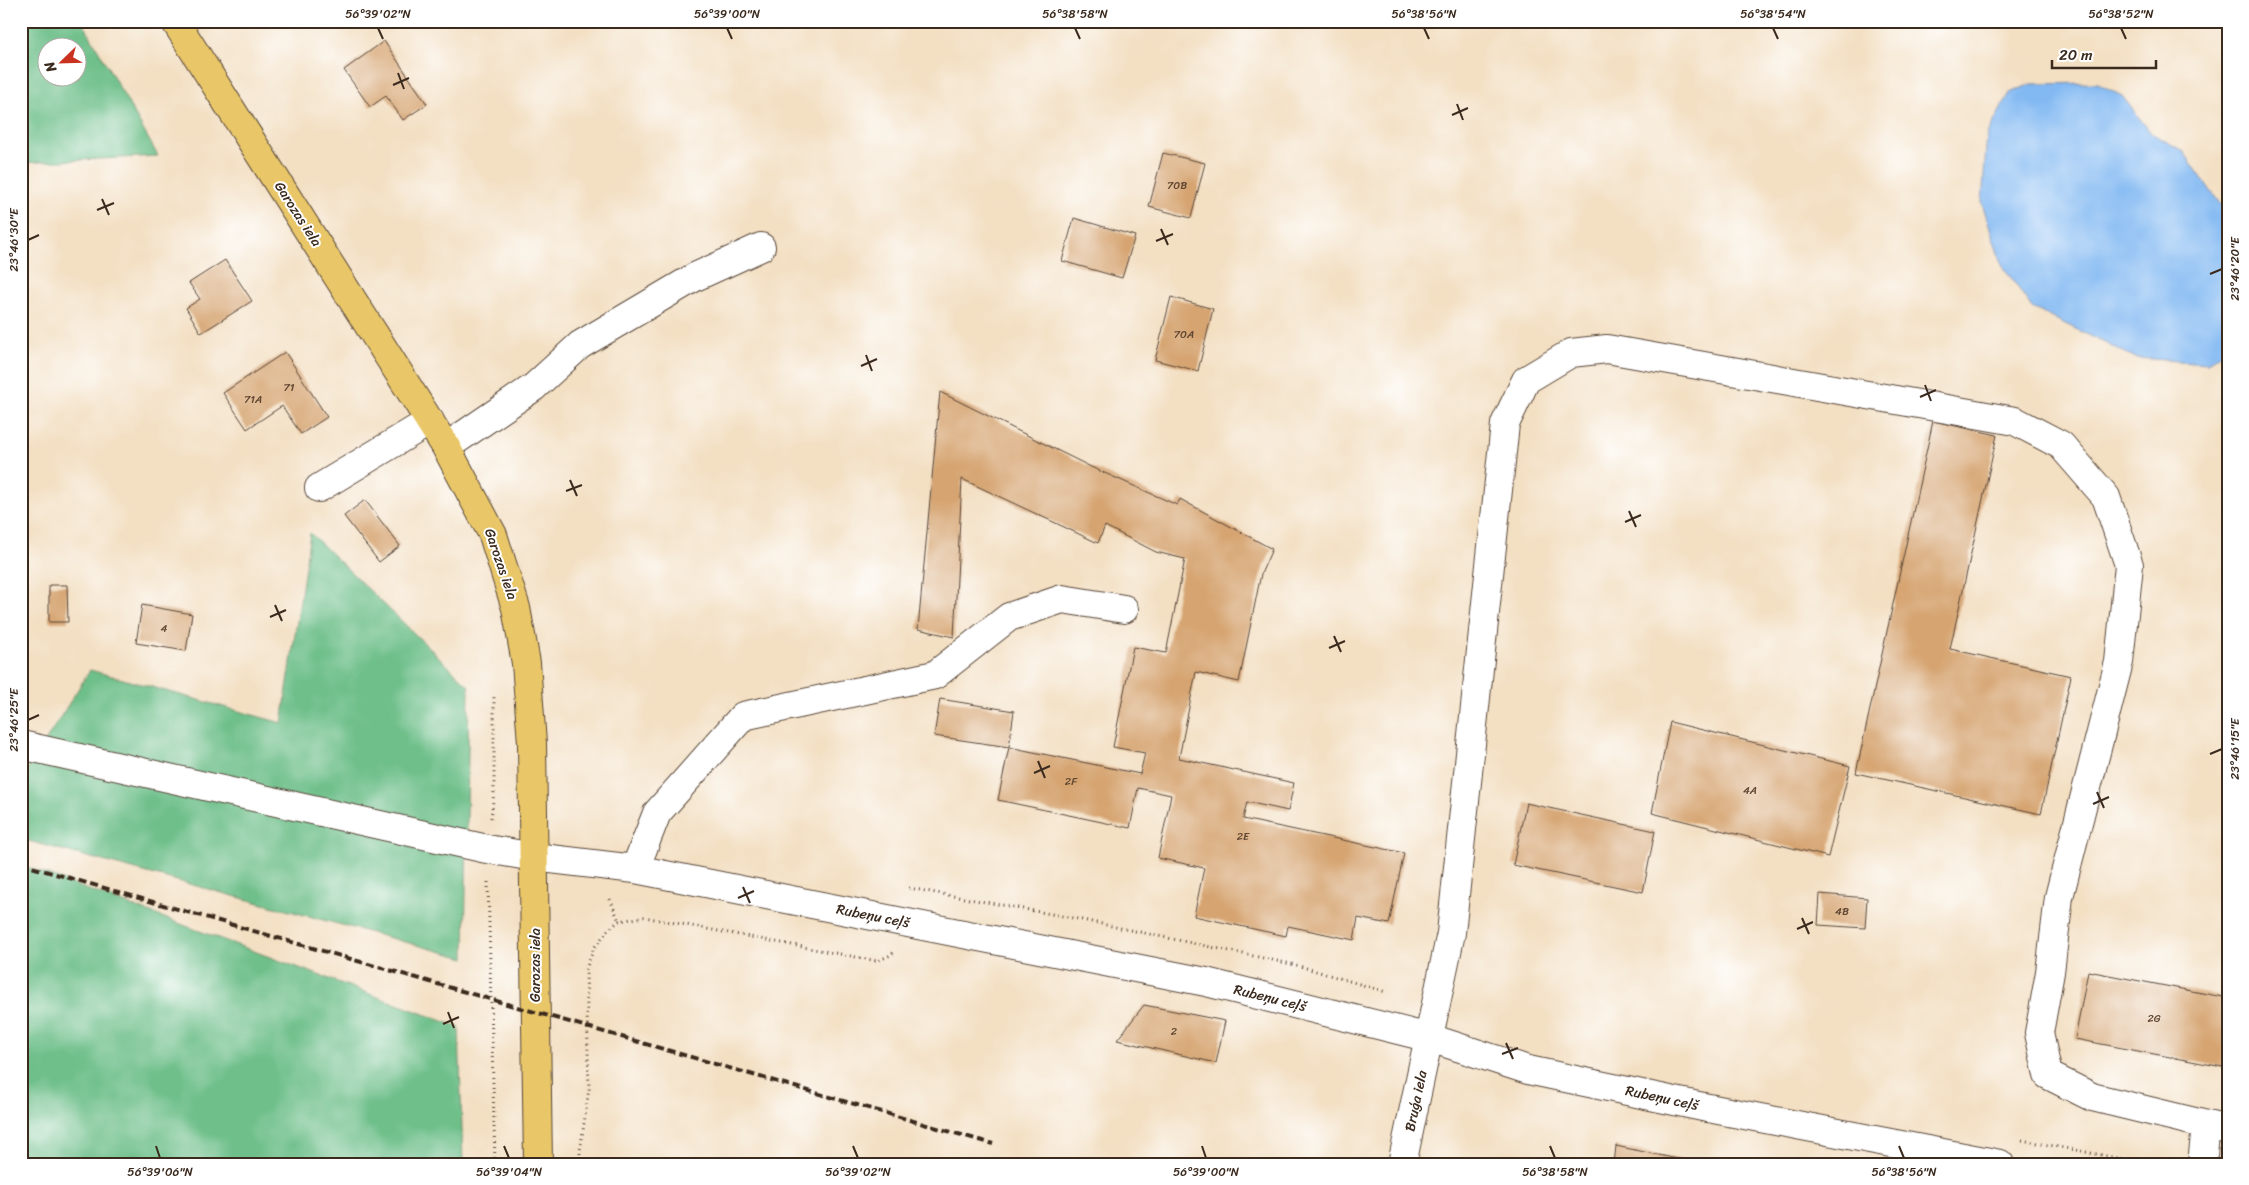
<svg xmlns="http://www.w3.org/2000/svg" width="2249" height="1185" font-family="Sriracha,sans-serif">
<rect width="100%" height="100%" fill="#fff"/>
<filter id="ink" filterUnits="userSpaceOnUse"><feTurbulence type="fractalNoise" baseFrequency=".02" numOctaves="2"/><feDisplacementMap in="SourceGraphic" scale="10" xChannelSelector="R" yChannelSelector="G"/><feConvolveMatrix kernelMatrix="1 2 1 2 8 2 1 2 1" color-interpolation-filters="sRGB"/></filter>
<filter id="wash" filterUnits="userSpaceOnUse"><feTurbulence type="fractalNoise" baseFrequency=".0096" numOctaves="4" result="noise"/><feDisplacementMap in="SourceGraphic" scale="20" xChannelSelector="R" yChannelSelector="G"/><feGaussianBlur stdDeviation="1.12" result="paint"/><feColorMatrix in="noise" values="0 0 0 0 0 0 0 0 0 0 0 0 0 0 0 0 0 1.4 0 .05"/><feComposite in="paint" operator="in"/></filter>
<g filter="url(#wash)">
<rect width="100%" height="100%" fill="#f3dfc2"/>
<path fill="#6ebf8a" stroke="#547454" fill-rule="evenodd" d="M21,21h61l76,135 -137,7zM48,48h30v30h-30z
M310,533l159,153 -4,272 -444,-119v-59l69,-110 192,53z
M21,865l438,162 4,137h-442z"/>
<path fill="#83b9f2" stroke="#5f7288" d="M2097,83l25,13 29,37 32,18 37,53 8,16v128l-20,15 -72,-5 -104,-50 -31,-45 -19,-60 5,-69 23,-41 21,-9z"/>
<g id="blocks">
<path fill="#d6a471" d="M384,41l43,63 -24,16 -17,-24 -16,11 -26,-37z
M1163,153l42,10 -14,55 -42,-11z
M1074,218l61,18 -13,42 -60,-17z
M225,260l27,41 -51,32 -15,-25 14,-9 -11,-16z
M1171,297l42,12 -15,62 -43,-11z
M285,352l42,65 -26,17 -19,-28 -35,23 -24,-36z
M940,392l151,75 86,38 3,-6 92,50 -11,25 -22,108 -43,-10 -17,86 115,25 -6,28 -41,-9 -4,17 161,34 -15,71 -31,-6 -4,22 -66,-14 -2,10 -92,-20 10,-48 -46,-10 13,-63 -33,-7 -8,40 -132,-28 11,-53 131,27 5,-21 -32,-6 20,-100 33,6 19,-94 -29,-7 -51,-26 -7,17 -136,-64 -8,158 -36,-8z
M1933,421l64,14 -47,214 121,27 -30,138 -185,-41z
M365,500l35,46 -21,16 -35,-46z
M49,585h18l1,37h-19z
M142,605l50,9 -6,37 -50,-8z
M940,699l74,12 -5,36 -75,-11z
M1670,722l180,44 -22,91 -176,-44z
M1526,803l129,28 -12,61 -130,-27z
M1820,894l47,4 -2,30 -47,-3z
M2088,971l140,27v70l-153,-29z
M1144,1005l81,16 -9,42 -99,-23z
M1616,1146l76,16 -1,2h-77z"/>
</g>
</g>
<g filter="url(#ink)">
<use href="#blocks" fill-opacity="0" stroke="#574537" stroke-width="1"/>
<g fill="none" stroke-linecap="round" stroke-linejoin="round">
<g stroke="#574537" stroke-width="30">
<path id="minor" d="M446,447l88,-60 46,-42 115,-68 66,-30
M319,488l111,-67
M21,745l466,104 47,8 101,12 571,113 224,56 98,32 175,37 297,57
M635,869l22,-56 86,-97 192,-41 74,-58 53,-18 62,10
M1402,1164l49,-231 54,-509 21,-44 45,-27 36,-4 408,72 46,24 45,52 23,68 -10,97 -60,235 -9,75 -11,61 9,42 44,22 136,33
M2202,1164l4,-38"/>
</g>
<g stroke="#574537" stroke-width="30">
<path id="major" d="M175,21l271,426 47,88 23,73 10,55 6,80 6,421"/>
</g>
<path stroke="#574537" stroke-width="3" stroke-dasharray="1 4" stroke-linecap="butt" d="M491,818l3,-26v-97
M488,882l7,282
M909,888l164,30 223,47 90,27
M610,899l9,22
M2022,1140l127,24
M580,1164v-13l9,-62 -3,-120 8,-21 14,-18 11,-9 25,-4 233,44 14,-6 3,-3"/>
<use href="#minor" stroke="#fff" stroke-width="28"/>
<use href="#major" stroke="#e9c769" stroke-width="28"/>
<path stroke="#3b2a1e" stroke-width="4" stroke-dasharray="8 4" stroke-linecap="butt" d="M21,864l972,280"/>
</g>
</g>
<path fill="none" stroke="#3b2a1e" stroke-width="2" d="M378,28l5,11M727,28l5,11M1075,28l5,11M1424,28l5,11M1773,28l5,11M2121,28l5,11M398,73l6,16M393,85l16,-7M1457,104l6,16M1452,115l16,-7M102,199l7,16M97,210l17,-7M1161,229l7,16M28,240l11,-5M1156,241l17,-7M2210,274l12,-5M866,355l6,16M861,366l16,-7M1925,385l6,16M1920,397l16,-7M570,480l7,16M566,491l16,-6M1629,511l7,16M1625,522l16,-7M275,605l7,16M270,617l16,-7M1334,636l7,16M1329,648l16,-7M28,720l11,-5M2210,754l12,-5M1038,761l7,17M1034,773l16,-7M2097,792l7,16M2093,804l16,-7M743,887l7,16M738,898l16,-7M1802,918l7,16M1797,929l16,-7M448,1012l6,16M443,1024l16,-7M1506,1043l7,16M1502,1054l16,-6M156,1146l4,12M504,1146l5,12M853,1146l5,12M1202,1146l4,12M1550,1146l5,12M1899,1146l5,12"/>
<g text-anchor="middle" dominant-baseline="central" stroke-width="4" stroke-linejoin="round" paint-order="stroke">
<g font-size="11" fill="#624833">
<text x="1177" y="185">70B</text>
<text x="1184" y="334">70A</text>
<text x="289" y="387">71</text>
<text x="253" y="399">71A</text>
<text x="164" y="628">4</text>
<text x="1071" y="781">2F</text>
<text x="1750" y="790">4A</text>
<text x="1243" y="836">2E</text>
<text x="1842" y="911">4B</text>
<text x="2154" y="1018">2G</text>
<text x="1174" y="1031">2</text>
</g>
<g font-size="14" fill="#3b2a1e" stroke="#fff">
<text transform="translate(298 214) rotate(57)">Garozas iela</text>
<text transform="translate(501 564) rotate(71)">Garozas iela</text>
<text transform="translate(873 916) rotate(11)">Rubeņu ceļš</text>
<text transform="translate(535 965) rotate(-90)">Garozas iela</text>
<text transform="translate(1270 998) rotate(14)">Rubeņu ceļš</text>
<text transform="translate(1662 1098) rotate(12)">Rubeņu ceļš</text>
<text transform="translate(1416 1101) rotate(-78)">Bruģa iela</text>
</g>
</g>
<rect width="2249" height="1185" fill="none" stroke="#fff" stroke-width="55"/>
<g transform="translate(62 62) rotate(247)"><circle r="24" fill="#ffffff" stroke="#b1aaa5"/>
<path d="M0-4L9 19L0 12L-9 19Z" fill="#c8321e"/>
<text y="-8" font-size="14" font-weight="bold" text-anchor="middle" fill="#3b2a1e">N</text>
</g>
<path d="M2052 60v8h104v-8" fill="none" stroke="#3b2a1e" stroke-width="2.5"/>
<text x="2059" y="60" font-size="15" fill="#3b2a1e" stroke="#ffffff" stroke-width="4" paint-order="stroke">20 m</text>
<rect x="28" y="28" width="2194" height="1130" fill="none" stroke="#3b2a1e" stroke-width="2"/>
<g font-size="12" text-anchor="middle" fill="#3b2a1e">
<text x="378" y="18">56°39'02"N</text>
<text x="727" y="18">56°39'00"N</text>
<text x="1075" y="18">56°38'58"N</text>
<text x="1424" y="18">56°38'56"N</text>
<text x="1773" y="18">56°38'54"N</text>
<text x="2121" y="18">56°38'52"N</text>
<text transform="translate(14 240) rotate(-90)" y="4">23°46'30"E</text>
<text transform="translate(2235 269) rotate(-90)" y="4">23°46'20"E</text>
<text transform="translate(14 720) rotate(-90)" y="4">23°46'25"E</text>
<text transform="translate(2235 749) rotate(-90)" y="4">23°46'15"E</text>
<text x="160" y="1176">56°39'06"N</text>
<text x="509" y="1176">56°39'04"N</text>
<text x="858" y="1176">56°39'02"N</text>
<text x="1206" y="1176">56°39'00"N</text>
<text x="1555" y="1176">56°38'58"N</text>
<text x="1904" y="1176">56°38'56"N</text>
</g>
</svg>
